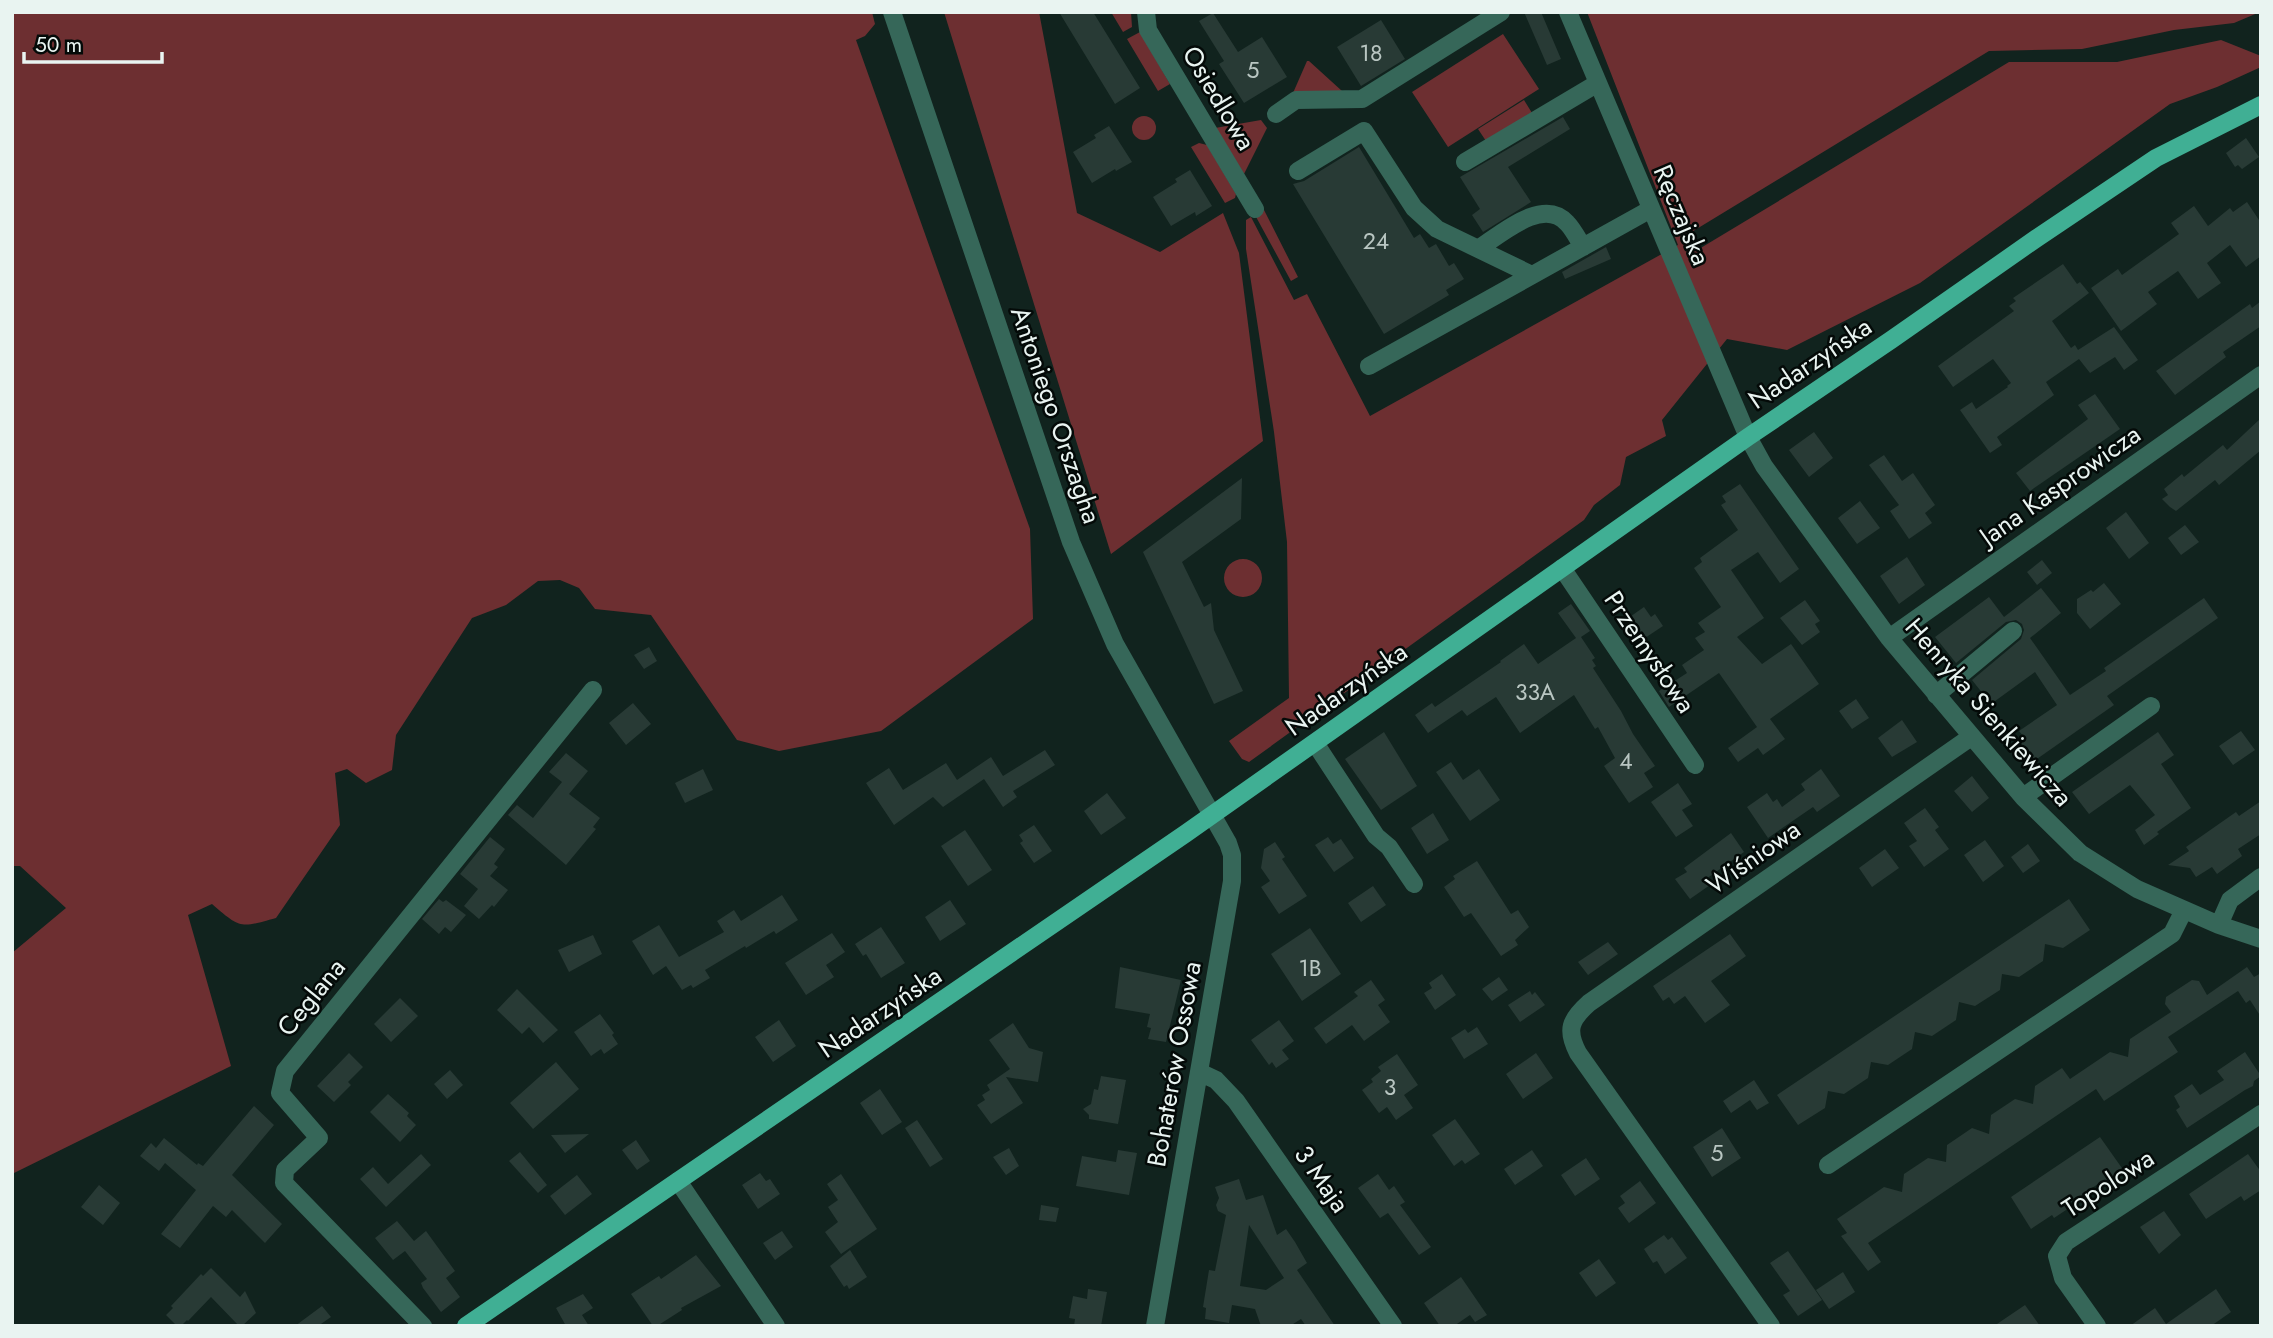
<svg xmlns="http://www.w3.org/2000/svg" width="2273" height="1338" font-family="Jost,sans-serif">
<rect width="100%" height="100%" fill="#11231e"/>
<path fill="#6d2f31" d="M12,12h860l3,12 -10,12 -9,4 174,489 3,90 -152,112 -102,20 -42,-11 -86,-125 -56,-6 -16,-21 -19,-8 -22,1 -32,24 -34,13 -76,117 -4,35 -26,13 -19,-14 -12,4 5,52 -64,93c-36,10 -35,11 -64,-14l-24,11 43,151 -219,108v-221l54,-45 -46,-42h-8z
M944,12h95l38,201 83,39 63,-39 16,40 24,188 -152,113z
M1111,12h20l1,15 -9,5z
M1587,12h673l-26,11 -60,7 -92,19 -93,2 -299,182 9,16 310,-187h108l104,-22 40,16v11l-44,20 -47,17 -250,179 -133,67 -60,-11 -65,81 4,16 -40,21 -6,28 -26,20 -10,15 -335,242 -7,-3 -13,-18 60,-43 -2,-156 -13,-110 -28,-183v-29l5,-3 43,83 13,-6 63,122 308,-171z
M1140,32l30,52 -12,7 -31,-52z
M1503,34l36,55 -91,58 -36,-55z
M1307,61h2l33,30 -49,2z
M1524,100l8,13 -46,28 -8,-12z
M1132 128a12 12 0 1 1 24 0a12 12 0 1 1-24 0Z
M1261,120l6,8 -23,46 -29,-46z
M1199,143l8,2 29,49 -1,4 -10,5 -34,-56z
M1264,210l34,67 -7,4 -36,-66z
M1224 578a19 19 0 1 1 38 0a19 19 0 1 1-38 0Z"/>
<path fill="#283a35" fill-rule="evenodd" d="M1059,12h34l47,76 -25,16z
M1524,12h17l20,47 -14,6z
M1213,13l25,39 24,-15 25,40 -43,26 -25,-39 5,-3 -25,-40z
M1381,20l24,39 -44,27 -24,-39z
M1563,117l7,12 -62,38 23,35 -48,30 -11,-17 8,-6 -20,-32z
M1109,126l23,36 -16,9 -1,-2 -23,14 -19,-31 23,-14 -2,-3z
M2246,138l13,19 -17,12 -4,-4 -3,2 -9,-14z
M1359,147l55,91 6,-4 9,14 7,-4 13,22 5,-3 10,16 -18,11 3,5 -65,39 -91,-150 11,-3z
M1190,170l22,36 -16,10 -1,-4 -24,14 -18,-29 24,-15 -2,-3z
M2247,202l14,21v33l-15,11 -16,-22 -23,18 14,20 -23,16 -20,-28 -30,21 9,12 -36,27 -30,-43 27,-19 4,6 57,-41 -8,-11 23,-17 14,20 22,-18 3,4z
M1606,247l5,12 -46,20 -3,-7z
M2063,264l14,20 3,-2 9,11 -37,28 19,27 4,-3 3,5 36,-23 24,33 -14,10 -9,-13 -25,16 -11,-14 -33,23 8,13 -57,42 5,8 -12,8 -30,-43 12,-8 4,7 32,-22 -1,-1 4,-3 -18,-24 -40,28 -15,-21 76,-55 -5,-5 7,-5 -3,-3z
M2261,301v25l-38,26 3,5 -51,38 -19,-24 94,-67 2,4z
M2095,394l25,35 -90,62 -14,-18 72,-54 -10,-14z
M2261,418v32l-42,35 -4,-5 -39,31 -6,-4 -8,-8 6,-4 -4,-6 18,-15 2,3 39,-32 4,5z
M1814,432l19,26 -24,19 -20,-27z
M1884,455l18,26 11,-8 22,32 -10,8 7,10 -23,16 -19,-28 9,-6 -30,-40z
M1242,478l-1,41 -59,43 22,45 7,-4 3,27 29,61 -29,13 -71,-152z
M1740,484l59,85 -19,14 -22,-31 -27,18 33,48 -27,19 25,27 29,-20 28,40 -49,35 15,20 -22,16 -5,-7 -20,14 -10,-14 29,-21 -38,-54 -50,34 -10,-16 28,-18 -5,-8 22,-15 -9,-12 10,-6 -7,-9 23,-16 -27,-39 8,-6 -2,-4 38,-28 -17,-25 5,-3 -4,-6z
M1860,501l20,27 -23,16 -19,-26z
M2126,512l23,31 -20,16 -23,-31z
M2185,525l14,17 -18,13 -13,-17z
M1907,557l18,28 -26,19 -19,-28z
M2042,560l10,13 -15,12 -10,-13z
M2104,583l17,21 -31,25 -13,-16v-14l14,-9 2,2z
M2041,588l20,25 -31,25 40,57 36,-24 -2,-3 100,-70 14,20 -111,78 7,9 -80,56 -16,-21 5,-4 -4,-5 38,-26 -22,-33 -44,32 -19,-24 49,-41 3,-9 -2,-6 -6,-4 -10,2 -50,41 -21,-26 54,-40 15,20z
M1805,600l15,21 -5,3 5,8 -18,13 -22,-27z
M1571,604l19,27 -9,6 14,21 -3,2 4,6 -3,2 28,43 12,23 22,32 -11,7 9,14 -24,16 -25,-37 11,-8 -17,-31 -3,2 -21,-34 -54,38 -24,-36 -29,19 -5,-6 -34,23 -13,-18 17,-12 3,4 66,-45 -1,-1 24,-17 14,20 38,-26 -18,-25z
M1644,607l7,10 4,-3 8,12 -24,16 -15,-21z
M649,647l8,14 -13,8 -10,-14z
M1856,699l13,19 -17,11 -13,-18z
M633,703l18,21 -25,21 -17,-22z
M1902,720l15,22 -25,15 -14,-19z
M2241,731l14,19 -22,15 -14,-19z
M1384,732l33,54 -36,24 -36,-51z
M2158,732l16,23 -13,9 30,44 -34,24 2,2 -15,11 -9,-15 20,-15 -25,-30 -41,29 -17,-22z
M1045,750l10,15 -42,26 4,6 -14,10 -19,-28 -41,28 -10,-10 -39,28 -28,-42 23,-15 14,22 43,-27 11,17 34,-23 12,19z
M566,753l22,18 -19,23 31,24 -7,9 3,2 -30,36 -58,-50 9,-10 16,13 29,-36 -13,-10z
M1451,762l12,18 16,-11 21,31 -30,21 -34,-49z
M703,769l10,21 -28,13 -10,-20z
M1821,769l19,27 -23,16 -4,-5 -45,31 -21,-31 20,-14 6,9 4,-3 5,8 23,-17 -4,-6z
M1972,776l17,22 -17,14 -18,-21z
M1678,783l14,21 -10,6 11,16 -17,11 -25,-35z
M1107,793l19,25 -25,17 -17,-24z
M2261,801v33l-23,15 4,7 -25,18 -5,-7 -16,10 -6,-9 -22,-3 21,-14 -3,-4 50,-35 3,4z
M1925,808l14,19 -4,3 14,19 -25,18 -15,-21 8,-5 -13,-18z
M1433,813l16,27 -22,14 -16,-26z
M1034,825l18,26 -18,12 -14,-20 3,-2 -4,-6z
M965,830l27,40 -24,16 -27,-40z
M1731,833l13,19 -38,27 4,6 -20,14 -15,-20 12,-7 -3,-4z
M490,837l15,12 -11,15 4,3 -8,9 18,14 -14,17 -2,-2 -13,14 -15,-13 14,-17 -18,-15z
M1328,837l5,7 8,-5 13,19 -20,14 -19,-27z
M1985,840l19,26 -21,16 -19,-27z
M1275,842l10,15 -3,2 25,37 -28,18 -18,-27 9,-6 -9,-13 3,-19z
M2028,844l12,17 -17,12 -12,-16z
M1885,849l14,19 -27,19 -13,-19z
M1477,861l34,53 7,-4 11,17 -14,13 3,5 -17,11 -30,-43 -7,4 -20,-30 11,-8 -2,-3z
M1373,886l13,19 -25,17 -13,-19z
M782,895l16,25 -22,14 -2,-3 -28,17 -1,-2 -40,24 5,8 -17,10 -2,-3 -9,5 -16,-24 -13,9 -21,-34 27,-16 20,32 45,-25 -7,-11 17,-11 7,11z
M439,899l4,3 3,-2 20,15 -15,17 -6,-5 -6,7 -17,-15z
M2069,899l21,31 -27,18 -18,-4 -2,17 -24,16 -17,-3 -2,16 -25,16 -16,-4 -3,18 -24,16 -17,-4 -3,17 -24,16 -17,-3 -3,16 -24,16 -16,-3 -3,17 -27,17 -21,-30z
M950,900l16,24 -26,17 -15,-24z
M881,927l24,36 -24,15 -15,-24 -3,2 -8,-12z
M1310,928l31,46 -39,27 -31,-47z
M832,933l13,19 -19,13 8,12 -28,18 -21,-32z
M1730,934l16,22 -35,25 19,24 -25,18 -20,-27 -11,8 -5,-7 -6,4 -10,-15z
M593,935l9,19 -33,18 -11,-22z
M1608,942l10,12 -30,21 -10,-13z
M1120,967l61,13 -15,62 -18,-3 3,-11 -4,-1 3,-13 -35,-6z
M2247,967l7,10 7,-4v44l-11,-17 -4,3 -8,-12 -70,46 10,15 -74,49 -8,-12 -228,154 13,19 -13,9 -27,-35 6,-3 -10,-14 47,-32 18,5 2,-18 24,-16 18,4 1,-17 25,-17 17,6 2,-19 24,-16 18,5 2,-18 27,-18 8,11 40,-27 18,5 2,-18 41,-27 -6,-8 1,-7 26,-17 7,1 8,14z
M1442,974l14,21 -21,15 -11,-17 8,-5 -3,-5z
M1499,977l9,13 -16,11 -10,-12z
M1371,980l14,20 -7,5 12,17 -26,19 -12,-16 -26,19 -12,-16 44,-32 -4,-4z
M517,989l41,41 -15,13 -14,-16 -7,7 -25,-24z
M1530,991l2,4 3,-3 10,13 -25,17 -12,-17z
M400,998l18,18 -27,26 -17,-18z
M600,1014l14,19 -2,2 6,9 -14,10 -3,-5 -10,7 -17,-24z
M779,1020l17,26 -23,16 -18,-25z
M1279,1020l15,21 -12,9 7,9 -13,9 -4,-6 -3,3 -18,-25z
M1013,1023l16,25 14,4 -5,30 -32,-5 17,26 -32,21 -14,-19 8,-5 -3,-5 8,-5 -3,-5 23,-16 -21,-29z
M1477,1027l11,17 -24,15 -13,-21 14,-9 3,4z
M2245,1052l16,24 -7,5 -1,5 -8,4 -58,38 -11,-18 4,-3 -6,-11 18,-12 8,11 24,-15 -7,-9z
M349,1053l14,14 -15,15 3,3 -17,17 -17,-16z
M1536,1053l17,25 -30,21 -17,-25z
M1397,1054l21,31 -14,10 9,13 -17,12 -9,-13 -8,6 -17,-23 11,-8 -2,-3 10,-8 -3,-4z
M556,1062l23,27 -46,40 -23,-26z
M450,1070l13,15 -16,14 -13,-15z
M1101,1076l25,4 -8,44 -29,-5v-4l-6,-6 8,-5 3,-15 4,1z
M1754,1080l15,23 -12,7 -7,-10 -19,13 -8,-12z
M880,1089l22,33 -20,13 -22,-32z
M388,1094l21,19 -2,3 9,9 -16,17 -30,-30z
M254,1106l20,19 -42,50 50,49 -17,19 -33,-33 -6,7 -13,-11 -33,42 -19,-14 35,-44 -31,-27 -6,8 -19,-15 11,-13 5,5 8,-10 33,27 1,-2 5,3z
M1455,1119l25,35 -15,10 -3,-4 -8,6 -22,-31z
M917,1120l26,39 -13,8 -25,-39z
M1722,1128l19,30 -29,19 -19,-30z
M589,1134l-24,19 -14,-18z
M2100,1137l24,34 -24,16 -2,-3 -31,21 2,3 -15,10 -2,-3 -21,14 -20,-32z
M636,1140l14,21 -13,9 -15,-20z
M1009,1148l10,18 -13,9 -13,-18z
M1118,1150l19,3 -8,42 -53,-9 6,-30 34,6z
M1532,1150l11,16 -28,19 -11,-16z
M520,1152l27,33 -9,8 -29,-32z
M421,1154l10,11 -45,42 -26,-28 13,-12 15,17z
M2248,1154l13,18v18l-17,11 -3,-5 -35,23 -17,-25z
M1586,1158l14,21 -25,17 -14,-21z
M760,1173l6,8 4,-2 10,15 -22,15 -16,-24z
M841,1174l36,55 -36,25 -16,-22 13,-10 -10,-15 10,-7 -11,-16z
M1378,1174l11,16 5,-4 11,16 -5,3 31,42 -12,8 -31,-42 -8,5 -22,-30z
M577,1175l15,19 -27,21 -15,-19z
M1239,1179l7,21 17,-5 14,40 9,-6 9,13 12,21 -10,7 38,56h-29l-5,-7 -11,7h-29l-6,-17 -23,-4 -3,18 -24,-4 1,-11 -3,-1 6,-37 6,1 11,-56 -8,-4 -2,-6 3,-7 -4,-11zM1249,1225l35,53 -18,12 -26,-4z
M1640,1181l16,22 -27,20 -11,-15 7,-5 -5,-7z
M99,1185l21,18 -17,22 -22,-18z
M1041,1205l18,3 -3,14 -17,-2z
M2164,1211l17,24 -22,19 -19,-27z
M397,1221l17,20 12,-10 29,40 -9,7 14,19 -19,15 -18,-24 -2,-5 6,-4 -22,-28 -12,9 -18,-22z
M782,1231l11,16 -18,13 -12,-17z
M1664,1235l4,5 4,-3 15,21 -22,16 -8,-13 -4,2 -9,-14z
M850,1250l17,27 -18,12 -2,-4 -3,2 -14,-21z
M1788,1251l34,49 -24,16 -15,-21 7,-4 -20,-28z
M696,1255l25,31 -40,22 1,2 -25,16h-4l-22,-32 28,-18 2,3z
M1599,1259l17,24 -20,14 -17,-24z
M211,1268l29,29 5,-6 11,22 -14,13h-3l-28,-29 -23,24 -1,-1 -6,6h-4l-11,-11 7,-7 -2,-2 30,-32 2,2z
M1843,1272l12,20 -26,17 -13,-19z
M1461,1277l26,38 -12,7 -5,-7 -16,11h-14l-16,-23z
M1088,1289l19,3 -6,34h-27l1,-7 -6,-1 4,-22 14,3z
M2216,1289l15,23 -20,14h-81l25,-18 11,16z
M583,1294l10,14 -11,7 7,11h-23l-10,-18z
M2025,1305l15,21h-46z
M322,1306l9,11 -13,9h-23z"/>
<g fill="none" stroke-linecap="round" stroke-linejoin="round">
<path stroke="#366759" stroke-width="18" d="M892,12l179,530 44,102 113,199 4,12v26l-77,445
M1146,12l2,18 107,179
M1568,12l180,425 16,29 125,172 134,159 57,56 57,36 82,36 42,14
M1276,114l20,-14 66,-1 139,-87
M1465,162l133,-79
M1298,171l66,-40 50,77 23,21 95,46
M1478,249c22,-14 65,-53 89,-26 6,6 11,16 16,24
M1369,366l282,-157
M1562,568l133,197
M1889,638l372,-263
M1936,695l77,-64
M1315,743l61,93 13,11 25,37
M2023,797l128,-91
M2219,925l11,-25 31,-23
M1199,1072l17,8 20,21 157,225
M1828,1165l344,-231 12,-24
M678,1181l98,145
M423,1326l-139,-143 1,-13 34,-32 -39,-45 5,-22 308,-381
M1771,1326l-193,-273c-12,-23 -8,-33 11,-50l382,-266
M2097,1326l-34,-48 -6,-22 9,-14 195,-128"/>
<path stroke="#40af94" stroke-width="18" d="M466,1326l719,-492 563,-397 143,-97 146,-102 119,-80 105,-53"/>
</g>
<g text-anchor="middle" dominant-baseline="central" stroke-width="5" stroke-linejoin="round" paint-order="stroke">
<g font-size="23" fill="#b9c6c2">
<text x="1371" y="53">18</text>
<text x="1253" y="70">5</text>
<text x="1376" y="241">24</text>
<text x="1535" y="692">33A</text>
<text x="1626" y="761">4</text>
<text x="1310" y="968">1B</text>
<text x="1390" y="1087">3</text>
<text x="1717" y="1153">5</text>
</g>
<g font-size="26" fill="#e9f4f1" stroke="#040a08">
<text transform="translate(1219 98) rotate(59)">Osiedlowa</text>
<text transform="translate(1682 215) rotate(67)">Ręczajska</text>
<text transform="translate(1810 363) rotate(-34)">Nadarzyńska</text>
<text transform="translate(1056 415) rotate(71)">Antoniego Orszagha</text>
<text transform="translate(2060 485) rotate(-35)">Jana Kasprowicza</text>
<text transform="translate(1650 652) rotate(56)">Przemysłowa</text>
<text transform="translate(1346 689) rotate(-35)">Nadarzyńska</text>
<text transform="translate(1989 712) rotate(49)">Henryka Sienkiewicza</text>
<text transform="translate(1753 857) rotate(-35)">Wiśniowa</text>
<text transform="translate(311 997) rotate(-51)">Ceglana</text>
<text transform="translate(880 1012) rotate(-34)">Nadarzyńska</text>
<text transform="translate(1174 1064) rotate(-80)">Bohaterów Ossowa</text>
<text transform="translate(1322 1179) rotate(55)">3 Maja</text>
<text transform="translate(2108 1183) rotate(-33)">Topolowa</text>
</g>
</g>
<rect width="2273" height="1338" fill="none" stroke="#e9f4f1" stroke-width="28"/>
<path d="M24 52v10h138v-10" fill="none" stroke="#e9f4f1" stroke-width="3.5"/>
<text x="35" y="52" font-size="21" fill="#e9f4f1" stroke="#040a08" stroke-width="5" paint-order="stroke">50 m</text>
</svg>
